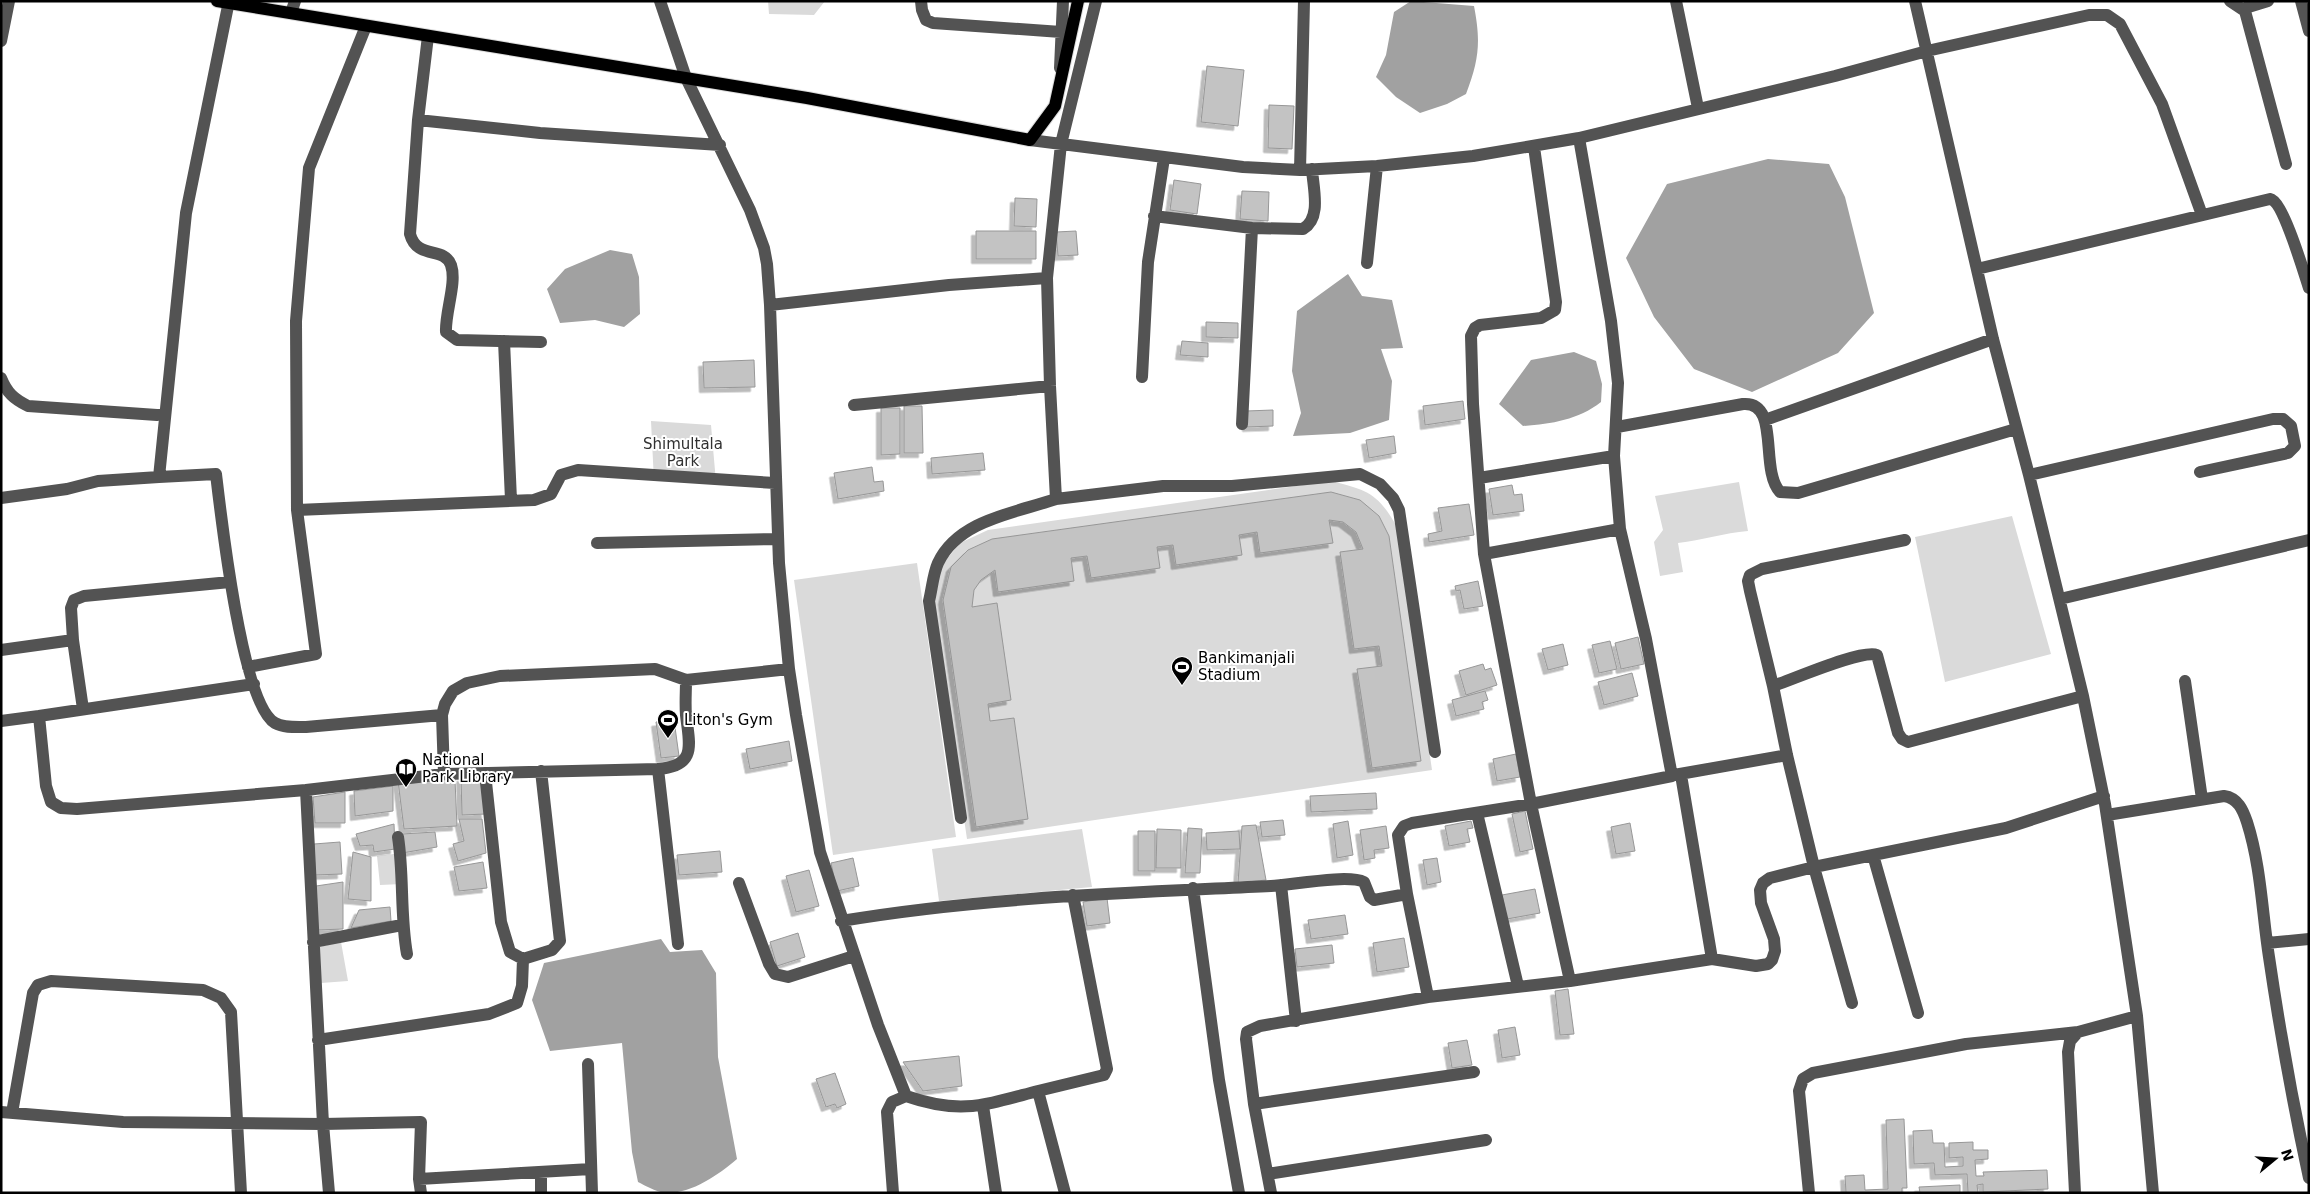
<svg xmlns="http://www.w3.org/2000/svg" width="2310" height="1194" font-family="'DejaVu Sans',sans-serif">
<defs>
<filter id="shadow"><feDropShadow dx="-4.5" dy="4.5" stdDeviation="0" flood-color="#0004"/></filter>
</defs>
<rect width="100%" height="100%" fill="#fff"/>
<path fill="#dadada" d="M768,1h57l-11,14 -45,-1z
M651,421l60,4 5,57 -62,-1z
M1331,481c36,9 47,12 66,46l35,243 -465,69 -35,-237 9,-36 19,-23 28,-13z
M1739,482l9,49c-24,2 -46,9 -70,12l5,29 -23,4 -6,-34 9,-12 -8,-34z
M2012,516l39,138 -106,28 -30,-145z
M917,563l39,274 -123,18 -39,-275z
M1082,829l10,58 -153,14 -7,-52z
M402,853v31l-22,1 -3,-29z
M341,942l7,39 -27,2 -2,-36z"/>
<path fill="#a1a1a1" d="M1411,1l63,5c7,36 5,54 -8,88l-19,10 -27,9 -24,-16 -20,-20 10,-22 8,-43z
M1768,159l61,5 16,33 29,116 -36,40 -86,39 -58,-23 -40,-52 -28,-59 41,-74z
M610,250l22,4 7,23 1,37 -16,13 -29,-7 -35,3 -13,-34 18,-20z
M1348,274l14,22 30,4 11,48 -22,1 11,32 -3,39 -39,13 -57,3 8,-23 -9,-42 5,-60z
M1574,352l22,9 6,23 -1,18c-23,18 -50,22 -78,24l-24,-22 32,-44z
M661,939l9,13 32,-2 14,23 2,84 19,102c-19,16 -45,35 -73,34 -9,-2 -18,-7 -26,-11l-6,-30 -10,-109 -72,8 -18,-51 12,-37z"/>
<path fill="#c3c3c3" stroke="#979797" filter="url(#shadow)" d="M1207,66l37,4 -6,56 -37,-4z
M1269,105l25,1 -2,43 -24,-1z
M1174,180l27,4 -4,30 -27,-4z
M1242,191l27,1 -1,29 -28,-2z
M1015,198l22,1 -1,28 -22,-1z
M976,231h60v28h-60z
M1076,231l2,24 -20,1 -2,-24z
M1206,322l32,1v15l-32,-1z
M1182,341l26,2v14l-28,-2z
M754,360l1,27 -51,1 -1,-26z
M1463,401l2,18 -40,6 -2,-19z
M904,406h18l1,47h-19z
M881,408h19v46l-19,1z
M1273,410v16l-26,1 -1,-16z
M1394,436l2,17 -27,5 -3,-18z
M983,453l2,17 -53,4 -1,-16z
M872,467l2,15 9,-1 1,10 -46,8 -4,-26z
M1512,485l2,10 8,-1 2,17 -31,4 -4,-26z
M1331,492l29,8 19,16 10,20 32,225 -49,7 -15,-99 25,-3 -3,-20 -25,3 -14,-97 23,-3 -7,-17 -13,-10 -14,-2 4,23 -73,10 -3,-21 -18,3 3,20 -66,10 -3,-20 -16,2 3,21 -69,10 -4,-22 -16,2 3,23 -76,11 -3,-22 -14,10 -7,10 -2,17 25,-4 14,97 -23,4 2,17 24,-3 14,101 -52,8 -33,-227 8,-33 17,-17 24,-11z
M1469,504l5,31 -45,7 -1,-8 14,-3 -4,-23z
M1478,581l5,25 -19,3 -4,-19 -4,1 -1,-5z
M1638,637l6,27 -23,5 -6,-26z
M1610,641l7,28 -18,4 -7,-28z
M1563,644l5,21 -20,5 -6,-21z
M1483,664l2,6 6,-2 6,17 -31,10 -7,-24z
M1632,673l6,23 -34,9 -6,-23z
M1485,691l3,9 -6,2 2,7 -28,7 -4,-16z
M674,720l5,36 -18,2 -5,-36z
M789,741l3,20 -42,8 -4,-20z
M1516,754l4,23 -23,4 -4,-22z
M461,777h21l4,37 -24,1z
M455,780l2,46 -53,3 -6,-48z
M393,786v25l-38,5 -1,-25z
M345,792v31h-30l-2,-26z
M1376,793l1,16 -66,3 -1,-16z
M1525,811l8,38 -13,3 -8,-38z
M459,819h23l4,34 -28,8 -5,-17 11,-3z
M1283,820l2,15 -23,2 -2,-15z
M1348,821l5,34 -16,3 -4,-34z
M1471,821l2,7 -6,1 3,13 -21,4 -4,-20z
M1630,823l5,28 -19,3 -5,-27z
M394,824l1,25 -21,3 -1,-7 -13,1 -4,-12z
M1256,825l10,55 -28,3 4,-57z
M1386,826l3,22 -15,2 1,8 -11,2 -4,-30z
M1188,828l14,1 -2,44h-15z
M1157,829l24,1v38h-25z
M1138,831h17v40h-17z
M1239,831l1,18 -33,1 -1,-17z
M435,832l2,15 -35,6v-19z
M340,842l2,32 -27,1 -1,-31z
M720,851l2,21 -43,3 -2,-20z
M353,852l18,5v44l-23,-2z
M853,858l6,28 -22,5 -6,-28z
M1437,858l4,24 -14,3 -4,-25z
M483,862l4,26 -28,3 -5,-24z
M809,870l10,36 -23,6 -10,-36z
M343,882v47l-25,1 -2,-44z
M1535,889l5,24 -33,6 -5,-24z
M1107,898l3,25 -23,3 -4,-24z
M390,907l1,14 -40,7 8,-18z
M1345,915l3,19 -37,5 -3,-19z
M798,933l7,24 -28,9 -7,-24z
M1404,938l5,29 -32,5 -4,-29z
M1332,945l2,18 -37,4 -2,-18z
M1568,989l6,45 -14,1 -5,-44z
M1515,1027l5,28 -18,3 -4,-28z
M1467,1040l5,25 -20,3 -4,-25z
M959,1056l3,30 -39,5 -20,-29z
M835,1073l11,31 -9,4 -2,-4 -9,3 -10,-28z
M1904,1119l3,69h-5v5h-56l-1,-17 19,-1 1,15 23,-1 -2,-69z
M1932,1130l1,13h11l1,24 18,-1v-9l-14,1v-15l24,-1v8h15v9l-13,1 1,16h8l-1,-4 64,-2 1,19 -65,3v-8l-6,1 1,8h-10l-1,-19 -32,1 -1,-12 -20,1 -1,-33z
M1960,1185v8h-40l-1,-6z"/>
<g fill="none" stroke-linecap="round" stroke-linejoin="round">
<g stroke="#dbdbdb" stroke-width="14">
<path id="major" d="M217,1l590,97 223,42 25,-34 23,-105"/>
</g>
<path stroke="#535353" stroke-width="12" d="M660,1l26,77 64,132 14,38 3,16 3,41 9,258 10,106 7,46 24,137 58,173 28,71c55,19 78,9 132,-5l27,102
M921,1l1,9 4,10 7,3 128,9
M1096,1l-35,143 -14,134 3,108 6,113 107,-13h69l128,-12 20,10 13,14 6,12 36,242
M1676,1l22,107
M1915,1l78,338 36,136 54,221 22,108 32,212 16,177
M2230,1l15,10 41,153
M2301,1l8,30
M2242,9l26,-8
M291,13l4,-12
M428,36l-10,84 122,13 180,12
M1,41l8,-40
M1060,68l3,-67
M418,120l-8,114c7,26 34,12 41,31 6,18 -6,47 -5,67l11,8 84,2
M1030,140l213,27 57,3 77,-4 96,-10 106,-18 256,-62 92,-25 162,-36h18l13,9 42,80 40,111
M1534,147l22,155 -1,8 -14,8 -61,7 -5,3 -4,8 2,68 11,150 47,250 141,-28 -26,-137 -26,-110 -6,-73 4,-73 -7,-62 -32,-183
M1300,170l4,-169
M1154,216l98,12 51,1c19,-11 10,-41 9,-60
M1367,263l10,-97
M1977,269l293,-70c13,2 34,74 39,89
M770,305l179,-20 98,-7
M504,341l7,159
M1142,377l6,-115 16,-104
M1,378c6,15 13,21 27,28l129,9 8,-2
M854,405l196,-19
M1765,420l228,-81
M1242,424l10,-196
M1617,427l126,-23c38,-3 16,65 37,88l18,1 218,-64
M2029,475l244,-56h10l8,7 4,20 -7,7 -88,19
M159,477l57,-3c5,42 26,230 59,249 9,5 21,4 31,4l136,-12 2,59
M1479,478l135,-22
M1,498l66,-9 31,-8 61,-4 27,-264 43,-212
M297,510l237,-10 17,-6 10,-19 17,-5 197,13
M1905,540l-143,29 -12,6 -2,6 2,10 23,95c19,-6 88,-37 104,-31l21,78 4,6 6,3 175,-46
M597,543l181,-4
M1484,554l136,-25
M2060,599l249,-59
M73,640l10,69
M1,650l72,-10 -2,-32 3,-8 10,-4 146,-14
M248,667l68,-13 -19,-144 -1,-189 13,-153 57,-142
M2185,681l17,118
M1773,686l14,69 27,112 192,-39 98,-32
M442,715l3,-11 8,-13 14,-8 33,-7 155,-7 31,11 103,-11
M39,716l215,-32
M1,721l38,-5 7,70 5,16 10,6 16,1 229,-19 17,334 98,-2 -2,57 172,-10
M485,773l16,149 9,30 13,7
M1674,775l113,-20
M1681,775l31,184
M306,790l138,-16 214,-5
M1477,813l41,173
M2107,815l117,-19c14,2 19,14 23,26 14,44 15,90 22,135 11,75 24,147 40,221
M961,818l-32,-217c3,-12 4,-27 9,-38 20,-43 77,-50 118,-64
M398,837c6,39 2,78 9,117
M1873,855l45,158
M739,883l30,81 6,10 13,3 66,-21
M1281,885l15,136
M1193,888l26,192 20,113
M841,921c143,-24 286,-28 430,-35 20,-1 77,-12 93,-4l6,15 4,3 33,-6
M313,942l89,-17
M2267,943l42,-4
M678,944l-20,-175c40,-3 31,-26 28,-54 -1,-11 0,-23 0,-35
M1428,997l-21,-103 -9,-59 6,-9 8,-3 119,-19 39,177
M318,1040l171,-26 28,-11 5,-17 1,-27 29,-9 8,-9 -19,-170
M588,1064l4,129
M1038,1091l66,-16 3,-6 -34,-174
M1254,1104l220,-32
M983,1106l13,87
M1,1112l122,10 200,2 6,69
M12,1113l21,-120 5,-8 13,-4 152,9 18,8 10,14 10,181
M1268,1174l218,-34
M419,1179l2,14
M541,1193v-21
M893,1193l-6,-81 5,-10 14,-6
M1271,1193l-17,-89 -8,-65 1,-7 13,-6 168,-29 142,-16 142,-22 44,7 12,-2 4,-4 3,-9 -1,-12 -13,-36 -1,-13 3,-7 7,-5 44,-11 38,136
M1809,1193l-10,-102 4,-12 10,-6 153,-29 112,-12
M2075,1193l-7,-141 2,-11 8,-9 59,-16"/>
<use href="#major" stroke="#000" stroke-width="12"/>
</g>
<defs>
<g id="stadium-pin" transform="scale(1.125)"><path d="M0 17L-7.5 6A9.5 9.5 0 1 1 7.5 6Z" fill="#000" stroke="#fff"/><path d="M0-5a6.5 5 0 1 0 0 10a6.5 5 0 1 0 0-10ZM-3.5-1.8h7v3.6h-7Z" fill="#fff"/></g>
<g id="library-pin" transform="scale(1.125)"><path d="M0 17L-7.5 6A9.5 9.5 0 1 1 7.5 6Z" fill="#000" stroke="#fff"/><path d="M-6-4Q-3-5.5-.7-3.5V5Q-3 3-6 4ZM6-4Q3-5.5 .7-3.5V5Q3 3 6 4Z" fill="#fff"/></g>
</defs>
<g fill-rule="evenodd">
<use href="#stadium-pin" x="1182" y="667"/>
<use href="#stadium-pin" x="668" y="720"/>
<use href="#library-pin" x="406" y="769"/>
</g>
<g text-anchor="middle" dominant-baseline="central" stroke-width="4" stroke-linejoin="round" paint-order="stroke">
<g font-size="15" fill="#313131" stroke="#fff">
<text x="683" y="444">Shimultala<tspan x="683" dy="17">Park</tspan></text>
</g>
<g font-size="15" fill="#000" stroke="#fff" text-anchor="start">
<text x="1198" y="658">Bankimanjali<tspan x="1198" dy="17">Stadium</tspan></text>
<text x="684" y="720">Liton's Gym</text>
<text x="422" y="760">National<tspan x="422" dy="17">Park Library</tspan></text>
</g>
</g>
<rect width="2310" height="1194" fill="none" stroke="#000000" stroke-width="5"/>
<g transform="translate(2275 1159) rotate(72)" stroke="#ffffff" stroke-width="4" paint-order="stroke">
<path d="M0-4L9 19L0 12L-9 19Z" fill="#000000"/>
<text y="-8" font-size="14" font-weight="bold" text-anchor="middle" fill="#000000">N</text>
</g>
</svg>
